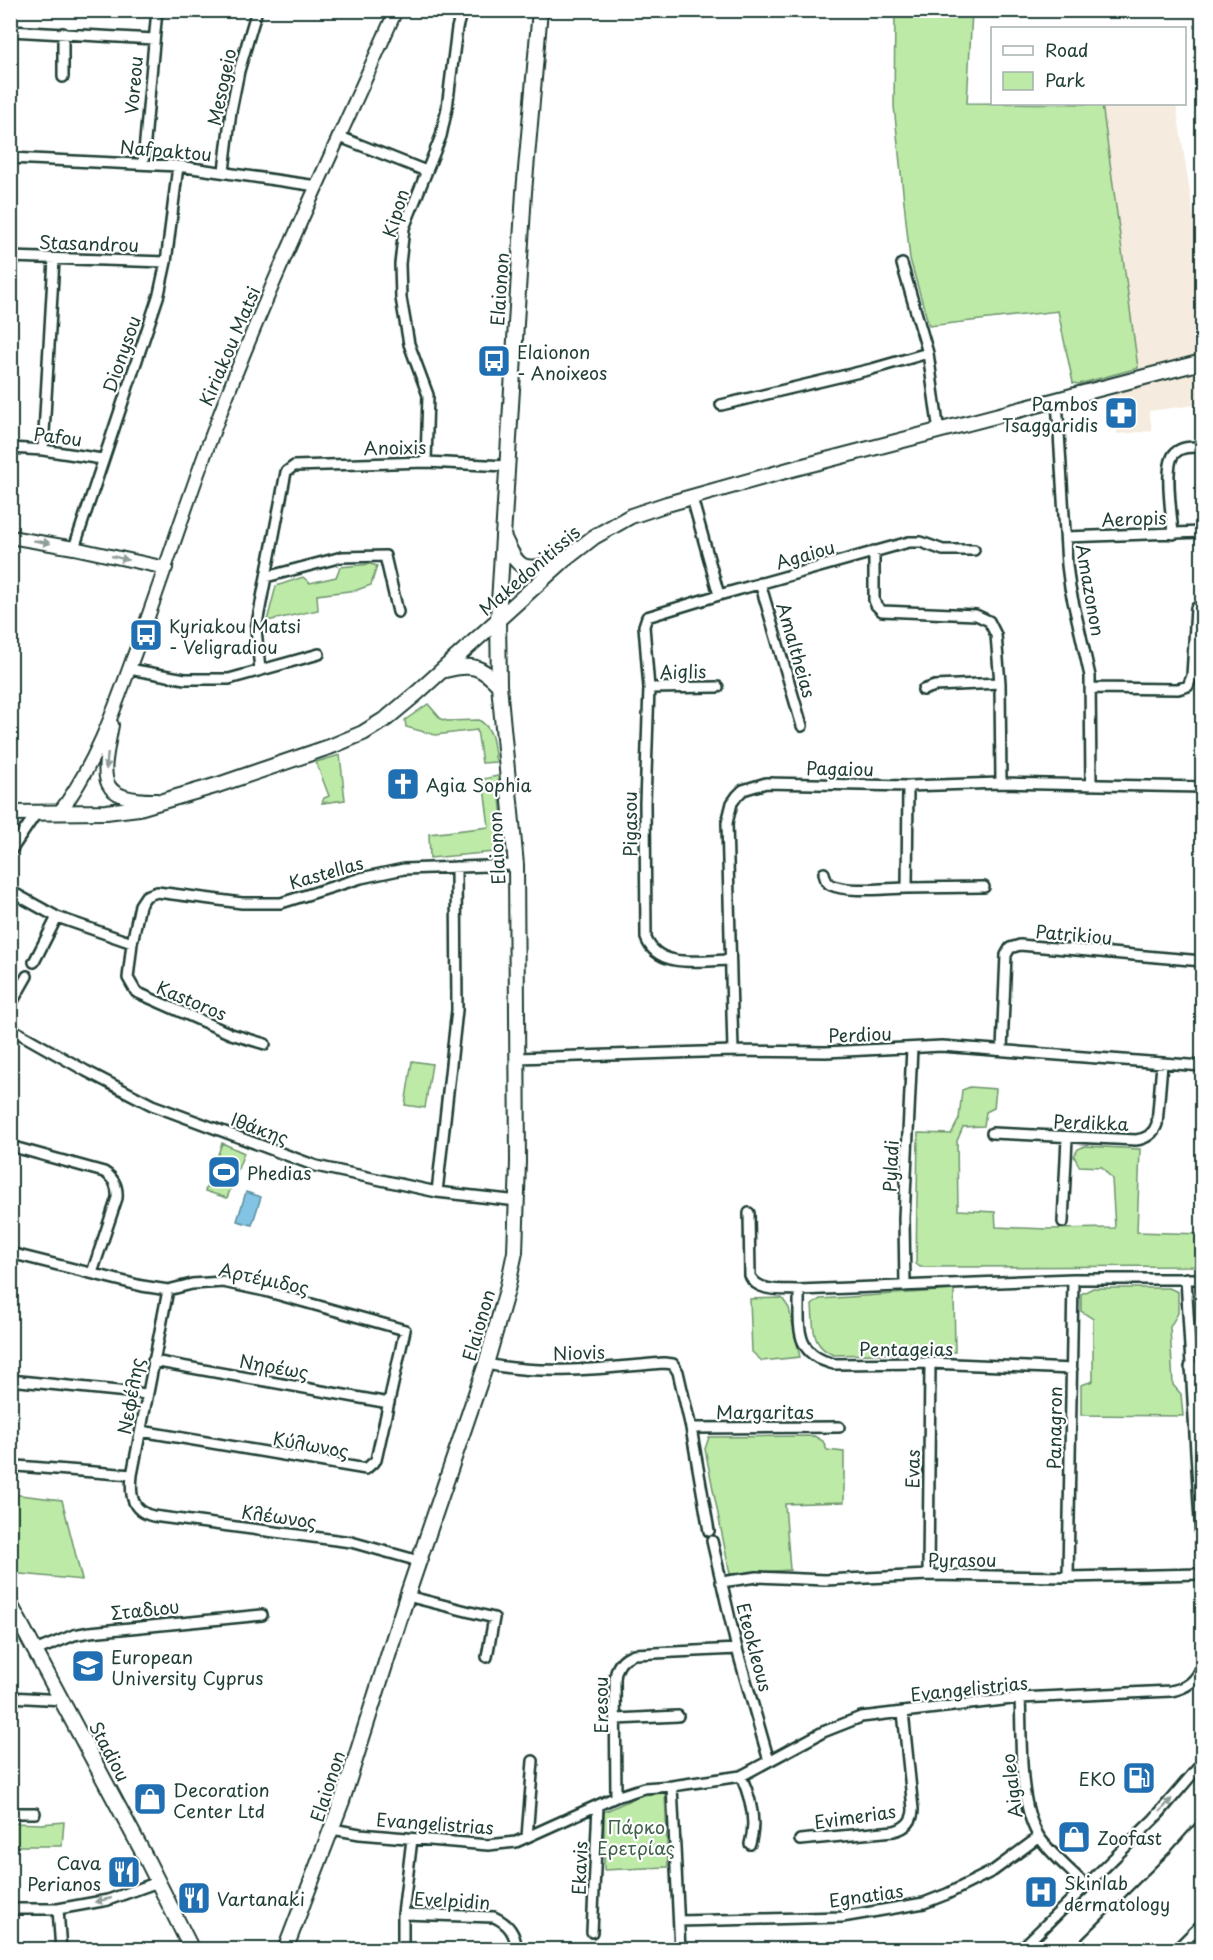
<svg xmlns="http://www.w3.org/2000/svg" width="1213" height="1960" font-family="'Playpen Sans',sans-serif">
<rect width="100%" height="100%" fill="#fff"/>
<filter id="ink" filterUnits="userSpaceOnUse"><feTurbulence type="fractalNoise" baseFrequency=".0167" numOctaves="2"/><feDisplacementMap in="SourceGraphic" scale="12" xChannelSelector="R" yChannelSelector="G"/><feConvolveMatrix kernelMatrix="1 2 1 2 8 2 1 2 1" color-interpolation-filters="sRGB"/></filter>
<g filter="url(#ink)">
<path fill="#f5ebde" d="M1102,104h74l21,133 5,-1v168l-53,7 3,20 -35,3 -3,-40 28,-8 -4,-18z"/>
<path fill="#bdeaa7" stroke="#6e946e" stroke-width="1.5" d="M895,11h77l-5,92 135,1 36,264 -59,16 -6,-1 -15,-72 -129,15 -19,-67 -16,-153z
M371,564l6,2 -6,19 -14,5 -40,5 1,15 -51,11 9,-35 27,-9 7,6 26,-6 4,-10z
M428,704l13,15 6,2 32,-1c16,10 14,25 17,42l-14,1 -5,-33 -42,5 -29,-8 -1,-7z
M340,755l5,45 -23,3 2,-5 5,-2 -13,-34z
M498,776l6,65 -3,8 -6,3 -65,6 -1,-24 60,-7 -6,-48z
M412,1061l20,3 -7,44 -20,-3z
M970,1087l26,2 -2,19 -8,4 -2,14 -21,1 -6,14 1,69 37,2 1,15 51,2 68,-1 -3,-49 -10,-12 -23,-1 -5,-10 4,-7 7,-3 55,3 -3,83 65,2v32l-282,1 -4,-3 2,-131 33,1 8,-15 3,-29z
M222,1143l22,10 -17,45 -22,-7z
M1093,1288h76l9,4v21l-8,14 3,58 8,9 2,22 -102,-1v-30l12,-4v-62l-12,-8v-17z
M954,1290l1,62 -121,3c-24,-9 -20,-28 -22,-50l8,-6z
M782,1298l7,10 11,49 -38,4 -10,-9 -2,-53z
M814,1436l9,5 4,9 17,2v50l-59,2 5,66 -60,4 -25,-125 4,-12z
M11,1494l51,6 20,80 -71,-7z
M665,1793l3,74 -64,3v-58l37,-17z
M64,1822l-2,24h-51v-23l30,1z"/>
<path fill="#83c4e4" stroke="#5b8e9e" stroke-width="1.5" d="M246,1192l15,5 -9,28 -15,-4z"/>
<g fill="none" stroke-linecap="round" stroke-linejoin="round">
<g stroke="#1f3d34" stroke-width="14">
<path id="minor" d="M10,31l144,8
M63,77v-44
M340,137l86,34
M10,158l168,8 139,20
M143,163l14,-153
M224,171l7,-60 8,-40 18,-61
M10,257l156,5
M902,264l26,89 11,79
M1057,400l10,165 3,23 20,88 1,109
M721,405l151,-36 56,-16
M10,448l33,2 59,9
M43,450l11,-191
M426,462l2,-67 -19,-51 -8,-46 -1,-34 4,-36 37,-92 6,-28 10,-80 5,-18
M692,498l27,97
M1173,534c-1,-17 -10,-70 2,-81 7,-7 18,-6 27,-6
M1066,537l136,-5
M74,548l85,-254 7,-32 12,-96
M874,551v49l2,5 6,6 94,4 13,6 7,14 4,48 1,100
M266,577l76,-20 43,-1 13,56
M760,583l42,143
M129,669l56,10h44l90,-25
M260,670l-4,-41 30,-157 8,-6 132,-4 80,4
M649,688l69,-1
M1091,688l87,1 10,-3 4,-10 4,-68
M923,690l12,-4 65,-3
M908,786l-1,102 77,-1
M10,852l27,-40
M824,873c1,5 2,10 7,12 17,8 56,3 76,3
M10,891l47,26 75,26
M730,960c-28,0 -72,10 -84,-22l-1,-135 4,-115 -5,-62 3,-9 72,-22 190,-53h12l22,8h31
M34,962l23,-45
M10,1006l17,-30
M10,1028l76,43 66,34 164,61 121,26 81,9
M265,1044l-34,-10 -95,-42 -8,-14 4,-35 8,-38 6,-9 11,-4 85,11h39l80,-25 43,-9 112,-4
M1002,1050l4,-95 4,-7 10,-3 182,16
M733,1051l-6,-228 5,-20 5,-7 6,-6 23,-7 142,3 93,-3 201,4
M518,1058l215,-7 93,1 116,-6 260,20
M992,1133l144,7c10,-1 18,-7 21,-16l5,-60
M10,1146l94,26c10,6 14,14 13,26l-25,75
M437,1192l20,-182 -1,-143
M749,1213l1,63c8,17 34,13 49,14l274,-11h129
M1063,1222l4,-84
M10,1253l132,33 26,4 24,-6 31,-2 42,9 140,39 -29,130 -10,9 -225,-38
M1186,1278l16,278
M905,1286l-1,-68 8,-170
M168,1290l-36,185c-2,19 -1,36 21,41l198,26 68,19
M799,1290c1,34 -7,64 35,74l96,-1 142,6
M153,1361l236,42
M486,1364c58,12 119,4 178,-1l9,1 5,8 13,56 18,103
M1190,1367l12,1
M10,1380l137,14
M691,1428l148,-1
M17,1466l115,9
M712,1541l25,108 32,112
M928,1575l2,-212
M1068,1577l5,-298
M721,1582l36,-5 68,3 103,-5 140,2 134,-3
M407,1596l87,22 -7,39
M35,1651l39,-16 16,-3 172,-17
M10,1697l53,3
M1020,1698c2,39 -2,104 18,137 10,17 33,35 47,50
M617,1719l61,-3
M741,1776c10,22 16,45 9,68
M672,1786l8,164
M616,1797l-1,-118c1,-13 7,-21 19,-25l103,-5
M10,1813h25
M332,1829l28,5 128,11 28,-3 100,-45 28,-9 28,-2 69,-10 82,-44 38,-15 159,-19 151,-7c16,-3 25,-10 31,-25
M527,1837l6,-76
M800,1840l94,-9c12,-3 19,-10 19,-22l-10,-97
M10,1909h48l50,-9 50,-18
M58,1909l3,41
M403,1914l91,3c15,7 21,16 23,33
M679,1921l163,-4 82,-14 23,-9 46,-23 46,-34
M592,1932l6,-126
M403,1950v-36l9,-75
M1020,1950l134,-131 48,-56
M1176,1950l26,-26"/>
</g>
<g stroke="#1f3d34" stroke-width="16">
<path id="tertiary" d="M10,537l64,11 92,20
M112,725c-9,50 -19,76 45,75
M59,813c35,-46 55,-102 74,-155 29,-77 53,-155 82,-231 53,-142 120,-278 181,-417"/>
</g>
<g stroke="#1f3d34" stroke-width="18">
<path id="secondary" d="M503,536c16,35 19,36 55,26
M445,670c26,-7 36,-4 54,15
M10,813l96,-1 33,-4 79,-23 114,-39 31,-13 24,-15 30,-25 146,-132 31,-24 37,-21 36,-12 125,-35 410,-107
M10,1604l138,258 44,88
M285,1950l57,-149 65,-205 79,-232 21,-74 8,-38 3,-90 -2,-297 -17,-180 -1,-66 26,-427 16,-182"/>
</g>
<g stroke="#1f3d34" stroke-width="20">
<path id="primary" d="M1042,1950l128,-127 32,-38
M1059,1950l105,-104 38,-43"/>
</g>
<use href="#minor" stroke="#fff" stroke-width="9"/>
<use href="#tertiary" stroke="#fff" stroke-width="12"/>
<use href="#secondary" stroke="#fff" stroke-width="14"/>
<use href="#primary" stroke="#fff" stroke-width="15"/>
</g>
<defs><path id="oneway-solid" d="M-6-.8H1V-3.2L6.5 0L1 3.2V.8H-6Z" transform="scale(1.5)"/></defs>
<g fill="#8f9e9a">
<use href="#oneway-solid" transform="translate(42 542) rotate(10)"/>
<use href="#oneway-solid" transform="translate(120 558) rotate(13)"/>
<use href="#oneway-solid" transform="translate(107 761) rotate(96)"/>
<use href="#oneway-solid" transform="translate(1166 1805) rotate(-48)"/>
<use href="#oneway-solid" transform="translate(103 1900) rotate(167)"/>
</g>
</g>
<defs>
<g id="bus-square" transform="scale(1.725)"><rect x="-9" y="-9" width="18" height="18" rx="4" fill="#1f6fb2" stroke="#fff"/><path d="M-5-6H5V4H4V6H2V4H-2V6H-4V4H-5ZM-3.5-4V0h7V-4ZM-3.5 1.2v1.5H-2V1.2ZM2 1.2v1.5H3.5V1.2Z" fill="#fff"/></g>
<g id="pharmacy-square" transform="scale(1.725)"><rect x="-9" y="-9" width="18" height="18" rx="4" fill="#1f6fb2" stroke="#fff"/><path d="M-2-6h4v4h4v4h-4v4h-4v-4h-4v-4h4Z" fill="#fff"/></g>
<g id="church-square" transform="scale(1.725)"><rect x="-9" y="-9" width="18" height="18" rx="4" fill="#1f6fb2" stroke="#fff"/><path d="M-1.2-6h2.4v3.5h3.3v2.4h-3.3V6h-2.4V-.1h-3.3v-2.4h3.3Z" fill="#fff"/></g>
<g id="stadium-square" transform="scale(1.725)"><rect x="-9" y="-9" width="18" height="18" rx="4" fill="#1f6fb2" stroke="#fff"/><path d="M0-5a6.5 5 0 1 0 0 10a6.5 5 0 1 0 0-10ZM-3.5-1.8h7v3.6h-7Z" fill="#fff"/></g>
<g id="university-square" transform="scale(1.725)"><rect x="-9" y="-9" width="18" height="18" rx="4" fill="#1f6fb2" stroke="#fff"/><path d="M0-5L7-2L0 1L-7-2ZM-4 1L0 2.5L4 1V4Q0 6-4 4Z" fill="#fff"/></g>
<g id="fuel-square" transform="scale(1.725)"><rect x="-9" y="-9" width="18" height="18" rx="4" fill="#1f6fb2" stroke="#fff"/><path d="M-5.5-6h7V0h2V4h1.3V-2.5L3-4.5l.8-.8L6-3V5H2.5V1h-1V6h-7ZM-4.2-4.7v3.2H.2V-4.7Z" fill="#fff"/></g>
<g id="shop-square" transform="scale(1.725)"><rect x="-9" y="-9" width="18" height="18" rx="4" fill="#1f6fb2" stroke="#fff"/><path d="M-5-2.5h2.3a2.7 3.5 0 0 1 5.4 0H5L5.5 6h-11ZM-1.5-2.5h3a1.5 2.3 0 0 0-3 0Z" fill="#fff"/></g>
<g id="restaurant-square" transform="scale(1.725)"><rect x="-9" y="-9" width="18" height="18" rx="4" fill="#1f6fb2" stroke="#fff"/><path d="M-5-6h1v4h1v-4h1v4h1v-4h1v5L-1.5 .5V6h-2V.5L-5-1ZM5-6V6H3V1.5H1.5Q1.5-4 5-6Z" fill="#fff"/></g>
<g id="hospital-square" transform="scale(1.725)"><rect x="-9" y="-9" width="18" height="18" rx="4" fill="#1f6fb2" stroke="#fff"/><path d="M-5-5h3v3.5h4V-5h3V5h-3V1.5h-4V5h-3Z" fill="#fff"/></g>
</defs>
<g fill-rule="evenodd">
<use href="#bus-square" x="494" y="361"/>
<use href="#pharmacy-square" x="1121" y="413"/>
<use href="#bus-square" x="146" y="635"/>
<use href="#church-square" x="403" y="784"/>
<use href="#stadium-square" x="224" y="1172"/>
<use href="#university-square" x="88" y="1666"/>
<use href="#fuel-square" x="1139" y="1778"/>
<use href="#shop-square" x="150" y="1799"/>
<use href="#shop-square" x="1074" y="1837"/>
<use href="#restaurant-square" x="124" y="1872"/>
<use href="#hospital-square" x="1041" y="1892"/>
<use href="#restaurant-square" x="194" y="1898"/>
</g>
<g text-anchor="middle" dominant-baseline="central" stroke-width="4.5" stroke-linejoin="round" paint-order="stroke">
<g font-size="18" fill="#1f3d34" stroke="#fff">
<text transform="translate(133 85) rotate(-85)">Voreou</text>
<text transform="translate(221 87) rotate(-78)">Mesogeio</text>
<text transform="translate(166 150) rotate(5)">Nafpaktou</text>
<text transform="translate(395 213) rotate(-73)">Kipon</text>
<text transform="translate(89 243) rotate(2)">Stasandrou</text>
<text transform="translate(499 289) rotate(-86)">Elaionon</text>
<text transform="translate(229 346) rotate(-67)">Kiriakou Matsi</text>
<text transform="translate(121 354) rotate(-71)">Dionysou</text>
<text transform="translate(58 436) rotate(7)">Pafou</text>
<text transform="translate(395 447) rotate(-1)">Anoixis</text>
<text transform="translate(1134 518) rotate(-2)">Aeropis</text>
<text transform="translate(805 554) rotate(-16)">Agaiou</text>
<text transform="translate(529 570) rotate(-41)">Makedonitissis</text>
<text transform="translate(1091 590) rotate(80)">Amazonon</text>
<text transform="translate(797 650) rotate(74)">Amaltheias</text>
<text transform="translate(683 671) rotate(-1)">Aiglis</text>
<text transform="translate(840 768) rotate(1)">Pagaiou</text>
<text transform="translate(629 824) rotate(-90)">Pigasou</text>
<text transform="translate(496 848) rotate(-93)">Elaionon</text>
<text transform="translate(326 872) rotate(-16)">Kastellas</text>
<text transform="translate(1074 934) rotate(5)">Patrikiou</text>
<text transform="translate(192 1000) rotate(23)">Kastoros</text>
<text transform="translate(860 1034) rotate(-2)">Perdiou</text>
<text transform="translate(1091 1122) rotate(2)">Perdikka</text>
<text transform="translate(260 1128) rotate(20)">Ιθάκης</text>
<text transform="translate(890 1166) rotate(-87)">Pyladi</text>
<text transform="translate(264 1278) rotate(12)">Αρτέμιδος</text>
<text transform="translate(478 1325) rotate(-74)">Elaionon</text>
<text x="906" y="1348">Pentageias</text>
<text transform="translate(579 1352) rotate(-2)">Niovis</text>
<text transform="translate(274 1366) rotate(10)">Νηρέως</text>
<text transform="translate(130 1396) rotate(-80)">Νεφέλης</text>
<text x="765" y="1411">Margaritas</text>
<text transform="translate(1054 1428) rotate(-89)">Panagron</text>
<text transform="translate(311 1444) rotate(10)">Κύλωνος</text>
<text transform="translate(912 1469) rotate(-89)">Evas</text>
<text transform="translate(279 1516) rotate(8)">Κλέωνος</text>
<text x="962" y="1559">Pyrasou</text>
<text transform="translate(145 1609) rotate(-6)">Σταδιου</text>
<text transform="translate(755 1647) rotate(75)">Eteokleous</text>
<text transform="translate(969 1688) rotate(-6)">Evangelistrias</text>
<text transform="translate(600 1705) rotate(-90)">Eresou</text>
<text transform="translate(110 1751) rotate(62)">Stadiou</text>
<text transform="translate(327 1786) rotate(-72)">Elaionon</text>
<text transform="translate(1011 1786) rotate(-97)">Aigaleo</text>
<text transform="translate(855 1816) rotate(-8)">Evimerias</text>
<text transform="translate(435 1823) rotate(4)">Evangelistrias</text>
<text transform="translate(579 1868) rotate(-88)">Ekavis</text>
<text transform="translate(866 1895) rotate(-8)">Egnatias</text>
<text transform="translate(452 1900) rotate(3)">Evelpidin</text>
</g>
<g font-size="18" fill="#1f3d34" stroke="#fff" text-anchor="start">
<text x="517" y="351">Elaionon<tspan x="517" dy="21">- Anoixeos</tspan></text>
<text x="1098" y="403" text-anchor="end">Pambos<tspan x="1098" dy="21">Tsaggaridis</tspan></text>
<text x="169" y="625">Kyriakou Matsi<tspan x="169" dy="21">- Veligradiou</tspan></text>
<text x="426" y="784">Agia Sophia</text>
<text x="247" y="1172">Phedias</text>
<text x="111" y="1656">European<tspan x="111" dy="21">University Cyprus</tspan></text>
<text x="1116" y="1778" text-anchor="end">EKO</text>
<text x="173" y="1789">Decoration<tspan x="173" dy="21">Center Ltd</tspan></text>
<text x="1097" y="1837">Zoofast</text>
<text x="101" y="1862" text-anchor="end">Cava<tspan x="101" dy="21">Perianos</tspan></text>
<text x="1064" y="1882">Skinlab<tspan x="1064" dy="21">dermatology</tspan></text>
<text x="217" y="1898">Vartanaki</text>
</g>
<g font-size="18" fill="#3f604b" stroke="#fff">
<text x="636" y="1826">Πάρκο<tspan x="636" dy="21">Ερετρίας</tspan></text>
</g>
</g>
<rect width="1213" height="1960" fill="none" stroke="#fff" stroke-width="36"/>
<rect x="18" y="18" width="1177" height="1924" fill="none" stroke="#1f3d34" stroke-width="2" filter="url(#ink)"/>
<rect x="991" y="27" width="195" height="78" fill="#ffffff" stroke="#a5b1ae" stroke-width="1.5"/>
<rect x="1003" y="46" width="30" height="9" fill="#ffffff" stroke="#a5b1ae" stroke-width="1.5"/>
<text x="1045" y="57" font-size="18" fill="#1f3d34">Road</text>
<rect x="1003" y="72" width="30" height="18" fill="#bdeaa7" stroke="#a5b1ae" stroke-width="1.5"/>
<text x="1045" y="87" font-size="18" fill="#1f3d34">Park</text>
</svg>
